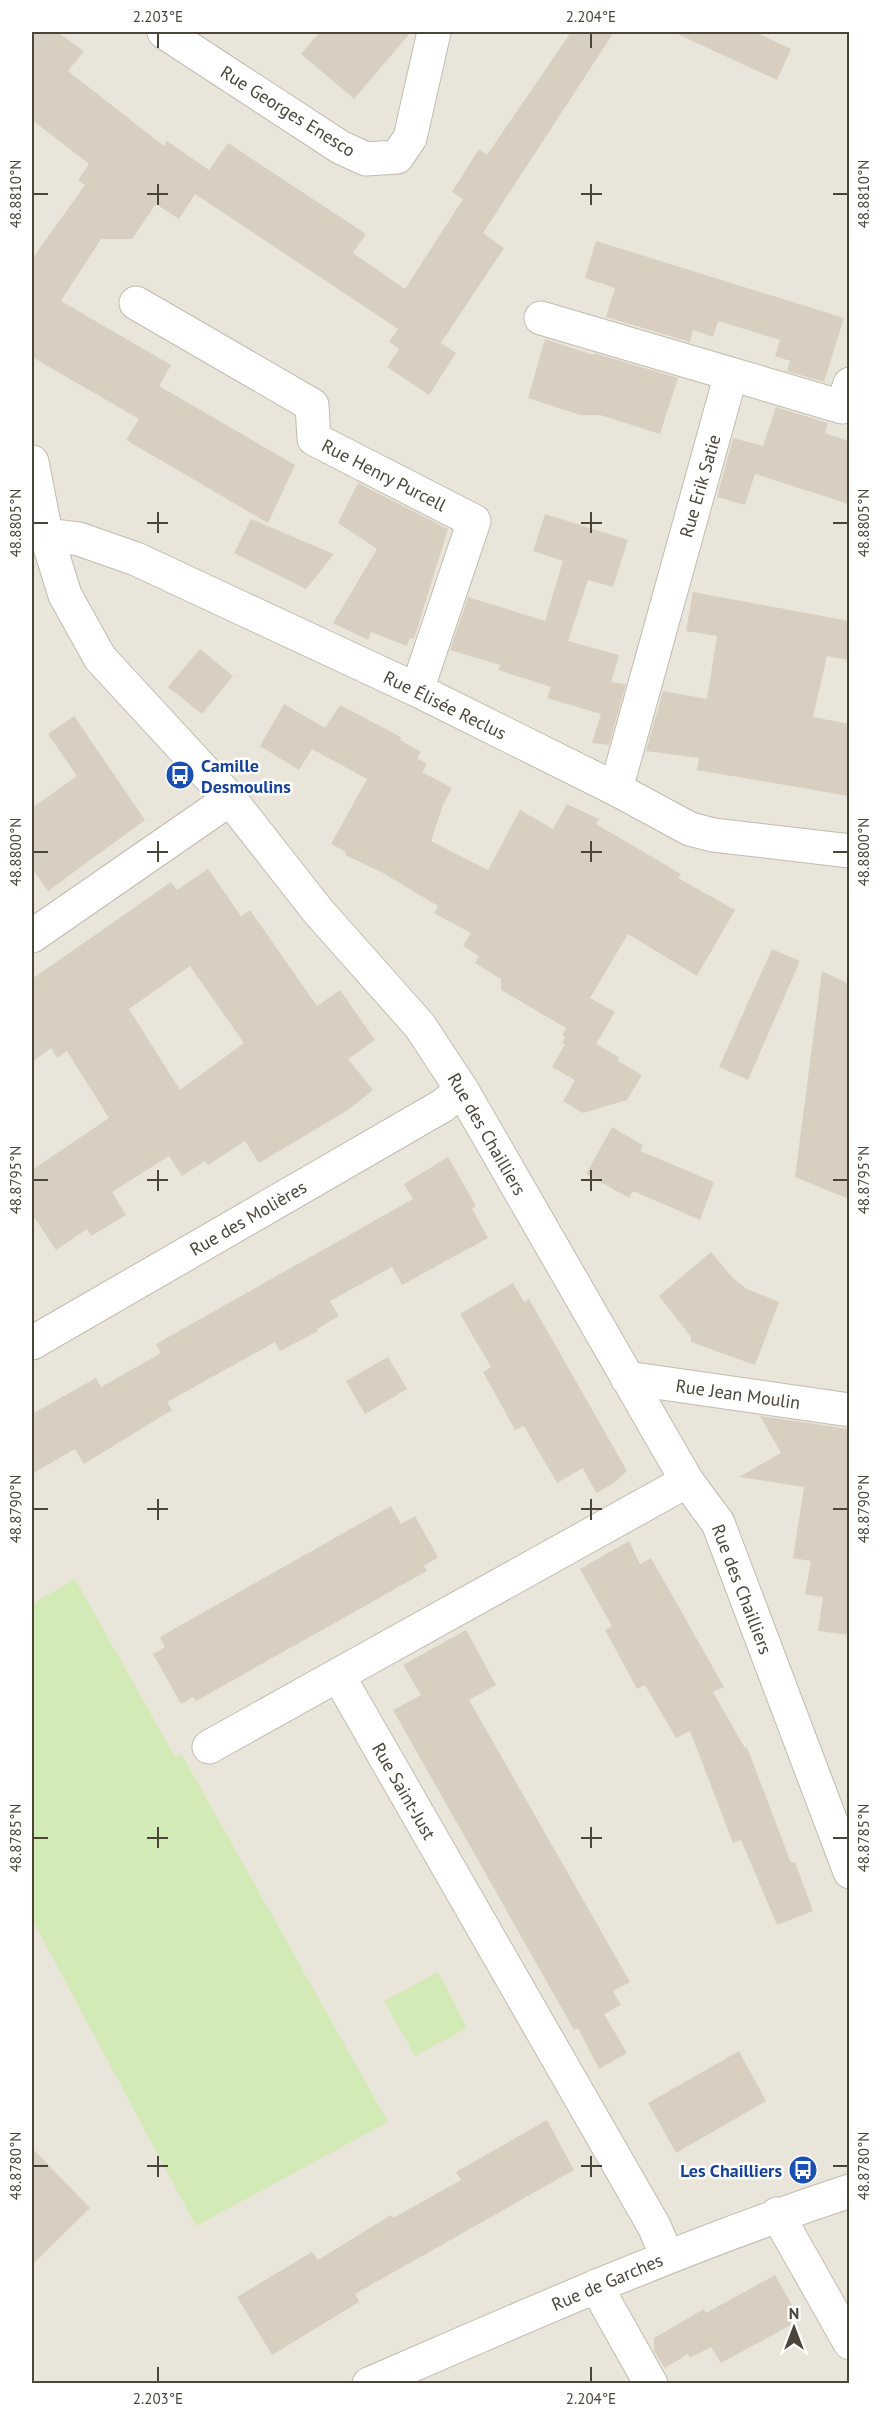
<svg xmlns="http://www.w3.org/2000/svg" width="881" height="2415" font-family="'PT Sans',sans-serif">
<rect width="100%" height="100%" fill="#f6f3ec"/>
<path fill="#eae5da" d="M32,32h817v2351h-817z"/>
<path fill="#d2eab5" d="M75,1579l100,178 7,-2 206,367 -192,104 -164,-307v-315z
M438,1972l29,56 -52,28 -31,-55z"/>
<path fill="#d8cfc1" fill-rule="evenodd" d="M32,32h25l27,19 -16,20 96,75 3,-5 42,29 19,-27 138,91 -13,19 52,36 58,-90 -11,-7 27,-43 8,6 84,-123h43l-131,201 21,15 -63,95 15,10 -27,42 -42,-28 12,-18 -10,-7 9,-13 -203,-135 -16,25 -23,-15 -24,35h-31l-40,62 110,64 -12,21 136,79 -27,58 -142,-83 13,-21 -107,-62v-98l53,-74 -7,-5 11,-16 -57,-44z
M320,32h91l-57,67 -53,-45z
M673,32h82l36,17 -14,31z
M596,241l248,77 -20,64 -37,-11 3,-10 -15,-5 5,-16 -62,-19 -5,16 -20,-7 -3,12 -84,-25 9,-29 -30,-10z
M545,339l48,16 1,-2 84,25 -18,56 -60,-19h-20l-52,-17z
M776,407l52,16 -3,10 24,8v63l-94,-30 -10,31 -28,-8 16,-59 30,8z
M358,483l90,46 -34,110 -4,-1 -3,8 -36,-14 -3,8 -35,-17 44,-74 -39,-26z
M545,514l83,26 -15,47 -25,-7 -20,61 51,14 -8,27 15,2 -17,61 -17,-2 9,-29 -54,-16 4,-11 -53,-17 2,-5 -50,-15 18,-53 77,24 18,-60 -30,-10z
M251,519l83,35 -28,35 -72,-36z
M693,592l156,29v39l-22,-4 -14,61 36,7v72l-152,-26 2,-12 -53,-7 17,-60 44,8 10,-63 -31,-5z
M200,649l33,27 -31,38 -34,-27z
M284,704l41,24 -11,17 26,-40 61,32 -1,3 21,12 -4,6 10,6 -5,8 30,16 -9,17 -12,36 57,29 32,-60 33,19 14,-25 32,15 -3,5 85,50 -3,4 57,32 -38,66 -69,-42 -38,64 25,14 -19,32 23,13 -1,4 24,14 -15,25 -44,13 -20,-12 12,-21 -23,-13 13,-23 -3,-1 3,-6 -3,-2 4,-7 -65,-38v-11l-26,-16 4,-7 -16,-10 8,-13 -37,-20 4,-7 -55,-33 -38,-18 1,-3 -15,-8 36,-65 -55,-30 -13,21 -39,-24z
M74,716l71,104 -97,71 -16,-23v-60l45,-32 -29,-42z
M208,869l33,47 9,-6 67,96 23,-16 35,50 -27,19 25,31 -25,20 -89,53 -14,-22 -37,24 -3,-4 -23,15 -13,-20 -57,36 14,23 -35,21 -4,-7 -31,21 -24,-36v-44l77,-52 -42,-67 -10,7 -6,-10 -19,14v-83l139,-97 6,8zM190,966l54,77 -64,47 -51,-81z
M772,949l28,12 -52,119 -29,-13z
M822,971l27,13v215l-54,-22z
M612,1127l31,18 -3,6 74,31 -14,38 -67,-29 -4,7 -43,-24z
M448,1157l28,49 -4,3 16,29 -86,47 -10,-18 -62,34 9,15 -22,13 1,2 -38,20 -5,-9 -108,60 5,8 -88,54 -9,-15 -43,25v-60l64,-36 5,9 60,-34 -5,-9 257,-145 -9,-15z
M711,1252l22,26 14,11 32,13 -24,63 -64,-23v-5l-32,-41z
M513,1283l11,19 5,-3 98,172 -13,12 -18,10 -13,-25 -26,15 -33,-57 -9,4 -32,-58 8,-5 -31,-53z
M388,1357l19,32 -42,25 -19,-33z
M760,1416l89,13v206l-31,-4 5,-34 -18,-3 6,-33 -18,-3 11,-71 -65,-10 42,-24z
M391,1506l10,18 14,-8 23,41 -14,9 3,5 -231,130 -3,-4 -12,7 -28,-50 12,-7 -5,-10z
M629,1541l11,23 11,-6 73,129 -11,5 32,56 2,-1 44,116 4,-1 18,49 -36,14 -36,-85 -8,3 -43,-112 -14,7 -31,-53 -8,4 -32,-59 7,-4 -32,-57z
M466,1630l30,55 -27,15 161,282 -17,9 8,14 -17,9 23,39 -28,16 -21,-41 -4,2 -181,-320 28,-15 -18,-30z
M739,2051l27,50 -90,52 -28,-50z
M547,2120l27,50 -219,124 4,8 -87,53 -35,-58 75,-45 6,8 73,-45 2,3 68,-38 -5,-8z
M32,2148l58,60 -58,57z
M775,2275l24,43 -9,4 1,3 -70,38 -10,-16 -21,11 -2,-4 -23,14 -11,-17v-13l50,-29 2,4z"/>
<g fill="none" stroke-linecap="round" stroke-linejoin="round">
<g stroke="#c2bbae" stroke-width="35">
<path id="minor" d="M164,32l176,115 26,12 31,-2 13,-19 24,-106
M136,303l176,102 2,34 160,82 -57,169
M541,318l190,56 -115,415
M731,374l111,33 8,-23
M32,462l14,72 19,61 35,63 130,141 88,112 102,115 42,64 225,391 31,42 132,349
M32,533l47,6 57,20 281,131 199,99 74,40 23,6 137,16
M32,936l198,-137
M32,1343l410,-237 20,-16
M627,1378l223,32
M209,1747l129,-72
M777,2214l73,129
M667,2256l-13,-30 -316,-551 349,-194
M596,2286l55,98
M369,2384c159,-69 316,-139 481,-193"/>
</g>
<use href="#minor" stroke="#fff" stroke-width="33"/>
</g>
<path fill="none" stroke="#4b4439" stroke-width="2" d="M158,33v15M591,33v15M158,184v21M591,184v21M33,194h15M147,194h21M581,194h21M833,194h15M158,512v21M591,512v21M33,523h15M147,523h21M581,523h21M833,523h15M158,841v21M591,841v21M33,852h15M147,852h21M581,852h21M833,852h15M158,1170v21M591,1170v21M33,1180h15M147,1180h21M581,1180h21M833,1180h15M158,1499v21M591,1499v21M33,1509h15M147,1509h21M581,1509h21M833,1509h15M158,1827v21M591,1827v21M33,1838h15M147,1838h21M581,1838h21M833,1838h15M158,2156v21M591,2156v21M33,2166h15M147,2166h21M581,2166h21M833,2166h15M158,2367v15M591,2367v15"/>
<defs>
<g id="bus-disc" transform="scale(1.5)"><circle r="9.5" fill="#1a4fb4" stroke="#fff"/><path d="M-5-6H5V4H4V6H2V4H-2V6H-4V4H-5ZM-3.5-4V0h7V-4ZM-3.5 1.2v1.5H-2V1.2ZM2 1.2v1.5H3.5V1.2Z" fill="#fff"/></g>
</defs>
<g fill-rule="evenodd">
<use href="#bus-disc" x="180" y="775"/>
<use href="#bus-disc" x="803" y="2170"/>
</g>
<g text-anchor="middle" dominant-baseline="central" stroke-width="5" stroke-linejoin="round" paint-order="stroke">
<g font-size="18" fill="#4b4439" stroke="#fff">
<text transform="translate(288 111) rotate(32)">Rue Georges Enesco</text>
<text transform="translate(384 475) rotate(27)">Rue Henry Purcell</text>
<text transform="translate(700 486) rotate(-74)">Rue Erik Satie</text>
<text transform="translate(445 705) rotate(26)">Rue Élisée Reclus</text>
<text transform="translate(487 1134) rotate(60)">Rue des Chailliers</text>
<text transform="translate(248 1218) rotate(-30)">Rue des Molières</text>
<text transform="translate(738 1394) rotate(8)">Rue Jean Moulin</text>
<text transform="translate(742 1589) rotate(69)">Rue des Chailliers</text>
<text transform="translate(404 1791) rotate(60)">Rue Saint-Just</text>
<text transform="translate(607 2282) rotate(-23)">Rue de Garches</text>
</g>
<g font-size="18" font-weight="bold" fill="#164399" stroke="#fff" text-anchor="start">
<text x="201" y="765">Camille<tspan x="201" dy="21">Desmoulins</tspan></text>
<text x="782" y="2170" text-anchor="end">Les Chailliers</text>
</g>
</g>
<rect width="881" height="2415" fill="none" stroke="#ffffff" stroke-width="66"/>
<g transform="translate(794 2328)" stroke="#ffffff" stroke-width="4.5" paint-order="stroke">
<path d="M0-4.5L10 22L0 15L-10 22Z" fill="#4b4439"/>
<text y="-9" font-size="16" font-weight="bold" text-anchor="middle" fill="#4b4439">N</text>
</g>
<rect x="33" y="33" width="815" height="2349" fill="none" stroke="#4b4439" stroke-width="2"/>
<g font-size="15" text-anchor="middle" fill="#4b4439">
<text x="158" y="22">2.203°E</text>
<text x="591" y="22">2.204°E</text>
<text transform="translate(16 194) rotate(-90)" y="5">48.8810°N</text>
<text transform="translate(864 194) rotate(-90)" y="5">48.8810°N</text>
<text transform="translate(16 523) rotate(-90)" y="5">48.8805°N</text>
<text transform="translate(864 523) rotate(-90)" y="5">48.8805°N</text>
<text transform="translate(16 852) rotate(-90)" y="5">48.8800°N</text>
<text transform="translate(864 852) rotate(-90)" y="5">48.8800°N</text>
<text transform="translate(16 1180) rotate(-90)" y="5">48.8795°N</text>
<text transform="translate(864 1180) rotate(-90)" y="5">48.8795°N</text>
<text transform="translate(16 1509) rotate(-90)" y="5">48.8790°N</text>
<text transform="translate(864 1509) rotate(-90)" y="5">48.8790°N</text>
<text transform="translate(16 1838) rotate(-90)" y="5">48.8785°N</text>
<text transform="translate(864 1838) rotate(-90)" y="5">48.8785°N</text>
<text transform="translate(16 2166) rotate(-90)" y="5">48.8780°N</text>
<text transform="translate(864 2166) rotate(-90)" y="5">48.8780°N</text>
<text x="158" y="2404">2.203°E</text>
<text x="591" y="2404">2.204°E</text>
</g>
</svg>
